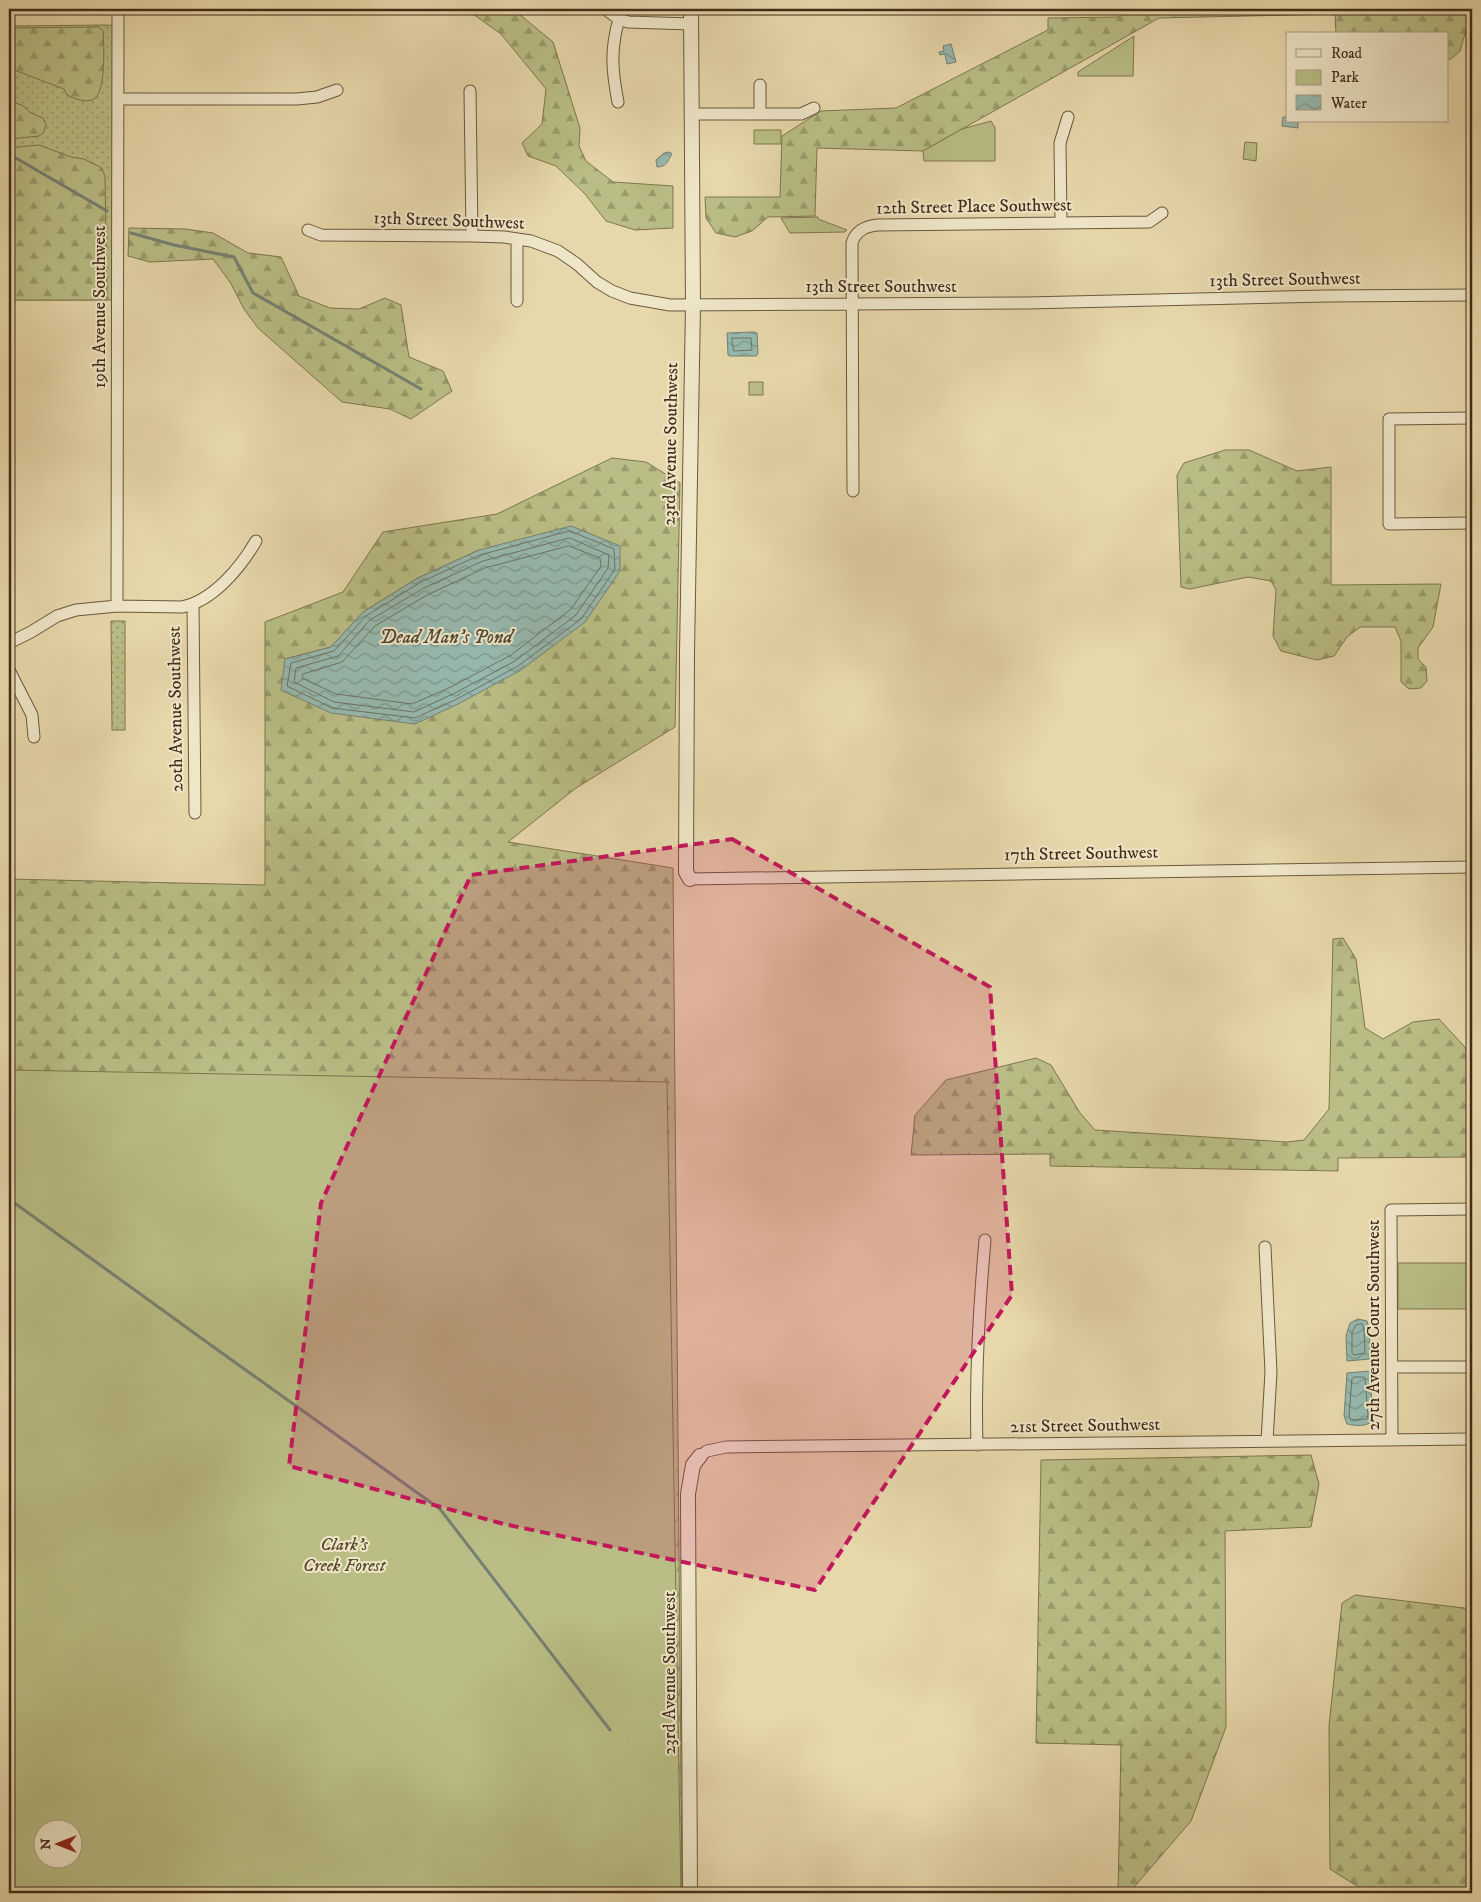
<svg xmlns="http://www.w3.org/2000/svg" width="1481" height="1902" font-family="'IM FELL DW Pica',serif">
<defs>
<pattern id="grass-dots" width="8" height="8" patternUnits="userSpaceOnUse" patternTransform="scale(1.25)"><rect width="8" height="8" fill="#babe86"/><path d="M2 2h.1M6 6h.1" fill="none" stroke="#999b6d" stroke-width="1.8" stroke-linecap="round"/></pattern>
<pattern id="forest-firs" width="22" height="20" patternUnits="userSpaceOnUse" patternTransform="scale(1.25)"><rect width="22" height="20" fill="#babe86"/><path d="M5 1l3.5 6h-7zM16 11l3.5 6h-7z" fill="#999b6d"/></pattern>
<pattern id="water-waves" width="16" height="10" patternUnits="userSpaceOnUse" patternTransform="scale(1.25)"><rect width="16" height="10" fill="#97b9af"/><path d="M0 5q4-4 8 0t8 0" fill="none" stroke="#7d978d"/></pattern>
</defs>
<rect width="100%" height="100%" fill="#e7d8ab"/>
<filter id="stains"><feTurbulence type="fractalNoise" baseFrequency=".004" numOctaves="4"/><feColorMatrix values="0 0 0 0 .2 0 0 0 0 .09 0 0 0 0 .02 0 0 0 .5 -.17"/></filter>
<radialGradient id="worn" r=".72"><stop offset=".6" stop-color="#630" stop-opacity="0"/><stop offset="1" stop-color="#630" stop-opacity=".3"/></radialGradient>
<path fill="url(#grass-dots)" stroke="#7e764f" d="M107,25l11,1v274h-109v-274z
M111,621h14v109h-13z"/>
<path fill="url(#forest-firs)" stroke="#7e764f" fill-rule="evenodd" d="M466,9h47l40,33 27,86 -1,18 7,15 27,21 60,4v42l-38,2 -29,-9 -21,-27 -29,-28 -28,-10 -6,-13 20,-19 4,-35 -45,-55z
M1125,9h347v1l-12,41 -9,8h-4v-25h-111l-1,-20 -176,4 -236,133 -106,-3 -2,68 -47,1 -16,14 -17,6 -19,-4 -10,-15 -1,-21h75l2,-61 39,-25 75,-3 152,-78v-12l71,-1z
M99,27l4,4c1,14 3,61 -9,68 -8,5 -20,-1 -27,-4l-3,-6 -55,-21v-40z
M9,101l13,4 9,8 12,5 3,6 -2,8 -5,4 -30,3z
M39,145l32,12 13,2 18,9 3,9 2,123h-98v-152z
M129,228l56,1 28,4 35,20 33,4 18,39 31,12 29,1 26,-11 16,7 8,52 34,14 9,20 -41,28 -21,-10 -48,-7 -84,-74 -14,-19 -14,-27 -17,-23 -63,3 -22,-6z
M1225,450h24l48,21 34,-4v118l110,-1 -8,43 -15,21v11l8,8 1,14 -6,7 -12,1 -8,-7v-41l-6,-14h-35l-13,10 -13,19 -17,4 -36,-9 -8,-15 3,-46 -5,-9 -23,-4 -58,12 -9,-2 -4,-112 7,-12z
M612,458l34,4 34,21 -5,244 -99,61 -68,54 165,26 9,1025h-673v-1014l256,6v-263l78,-30 40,-60 114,-18zM479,550l-64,174 -130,-65 46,-12 32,-35 55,-34zM42,1830h30v30h-30z
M1343,938l13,21 9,69 18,11 30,-17 26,-3 25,27 8,14v97l-134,1v13l-288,-5v-12l-139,1 4,-40 31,-35 90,-22 15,7 29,48 15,17 192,12 17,-2 25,-31 4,-170z
M1311,1455l8,29 -8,43 -86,4 1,196 -35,94 -62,72h-11l3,-148 -85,-2 5,-283z
M1355,1595l117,14v284h-104l-38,-24 -1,-143 13,-123z"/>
<path fill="#babe86" stroke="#7e764f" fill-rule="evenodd" d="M1134,36l-1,40h-55v-4z
M991,121l4,7v33h-71l-1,-10 39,-22z
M754,130h27v14h-27z
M1245,142l12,1 -1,18 -13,-2z
M818,217v2l29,11 -2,2 -55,1 -9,-15z
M749,382h14v13h-14z
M9,1070l658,12 14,811h-672zM42,1830h30v30h-30z
M1398,1263h74v46h-74z"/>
<path fill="url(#water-waves)" stroke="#758173" d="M951,44l5,18 -9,2 -2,-10 -5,1 -1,-3 5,-1 -1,-5z
M1283,117h4v4h11v7l-16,-2z
M670,152l2,2c-4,6 -5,13 -15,13l-1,-7 8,-7z
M754,332l3,1 1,21 -2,2h-26l-2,-1 -1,-22z
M571,526l49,20v25l-35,51 -64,48 -61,33 -45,21 -84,-11 -50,-23 4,-31 46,-12 32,-35 55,-34 61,-28z
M1358,1319l9,2 2,7 1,31 -23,2 -1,-25 4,-13z
M1370,1371l3,49c-6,7 -17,6 -26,4l-3,-8 3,-43z"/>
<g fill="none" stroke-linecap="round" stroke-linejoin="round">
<path stroke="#6c7364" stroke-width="1" d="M732,338h19l1,12 -18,1z
M570,531l44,18 1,20 -34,50 -63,47 -61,33 -42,19 -83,-10 -45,-22 4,-23 43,-12 32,-35 55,-34 59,-27z
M570,538l39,17 -1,13 -32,47 -61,46 -60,32 -41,19 -80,-10 -40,-20 2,-14 42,-12 32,-36 54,-32 59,-27z
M569,546l31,12 1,8 -30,43 -60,46 -60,32 -39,17 -76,-10 -34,-16 1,-4 39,-12 33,-36 52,-31 58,-27z
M1362,1324l2,5 1,24 -11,2 -2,-2v-21l4,-7z
M1354,1377h9l2,1 3,37 -1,4 -16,1 -2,-4 3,-37z"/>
<path stroke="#758173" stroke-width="3" d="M9,154l98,57
M131,233l43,12 60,12 19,36 168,96
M9,1199l199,144 232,166 170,221"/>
<g stroke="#6a583d" stroke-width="13">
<path id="minor" d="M605,9l14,10 9,3 63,2
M760,85v29
M470,91l2,145
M118,99h179l20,-2 20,-7
M618,102c-6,-31 -8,-52 1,-83
M691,114h110l13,-6
M1061,223l-1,-80 8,-26
M308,230l13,5 151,1 32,1 27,4 27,10 19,13 20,18 15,9 18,7 40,7 357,-2 300,-7 145,-1
M517,239v62
M1472,418l-83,1v105l83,-1
M853,491l-1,-248c4,-13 14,-17 26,-18l271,-3 13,-9
M193,605l2,208
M117,606l1,-597
M9,643l22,-11 26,-16 19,-6 41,-4 65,1c31,-6 59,-40 74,-66
M9,670l23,45 2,22
M690,879l782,-12
M1265,1247l6,125 -4,69
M1392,1367h80
M1392,1440l-1,-230 81,-1
M977,1445c-2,-69 2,-137 8,-205
M700,1456l7,-5 19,-4 746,-8"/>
</g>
<g stroke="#6a583d" stroke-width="16">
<path id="tertiary" d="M690,879l-4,-7 1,-220 6,-346 -2,-297
M690,1893l-2,-399 5,-29 7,-9"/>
</g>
<use href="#minor" stroke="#efe6c8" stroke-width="11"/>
<use href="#tertiary" stroke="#efe6c8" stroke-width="14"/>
</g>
<path fill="#c2185b" fill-opacity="0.2" stroke="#c2185b" stroke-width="4" stroke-dasharray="10 6" stroke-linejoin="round" d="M732,839l258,148 22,308 -197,295 -311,-66 -215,-58 32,-263 150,-328z"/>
<g text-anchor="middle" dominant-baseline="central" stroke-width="4" stroke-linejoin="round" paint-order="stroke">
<g font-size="18" fill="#412d18" stroke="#efe6c8">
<text transform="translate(974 207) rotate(-1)">12th Street Place Southwest</text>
<text transform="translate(449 221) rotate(2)">13th Street Southwest</text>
<text transform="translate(1285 280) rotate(-1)">13th Street Southwest</text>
<text x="881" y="287">13th Street Southwest</text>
<text transform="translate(100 307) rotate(-90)">19th Avenue Southwest</text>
<text transform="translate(671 444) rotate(-89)">23rd Avenue Southwest</text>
<text transform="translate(176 709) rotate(-91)">20th Avenue Southwest</text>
<text transform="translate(1081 854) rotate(-1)">17th Street Southwest</text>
<text transform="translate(1374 1325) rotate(-90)">27th Avenue Court Southwest</text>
<text transform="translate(1085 1426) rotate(-1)">21st Street Southwest</text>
<text transform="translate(670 1673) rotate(-90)">23rd Avenue Southwest</text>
</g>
<g font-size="18" font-style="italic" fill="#594a2e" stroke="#efe6c8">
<text x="344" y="1545">Clark's<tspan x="344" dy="21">Creek Forest</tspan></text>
</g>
<g font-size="19" font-style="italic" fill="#524936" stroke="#efe6c8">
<text x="446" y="637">Dead Man's Pond</text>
</g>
</g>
<rect width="1481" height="1902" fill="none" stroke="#e7d8ab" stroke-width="30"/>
<rect x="10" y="10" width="1461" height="1882" fill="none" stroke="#412d18" stroke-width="2.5"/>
<rect x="15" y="15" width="1451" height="1872" fill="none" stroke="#412d18"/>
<rect x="1286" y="32" width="162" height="90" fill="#efe6c8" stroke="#a99c82"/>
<rect x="1296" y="49" width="25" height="8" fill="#efe6c8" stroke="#a99c82"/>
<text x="1331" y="58" font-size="15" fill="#412d18">Road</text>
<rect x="1296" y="70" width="25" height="15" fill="#babe86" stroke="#a99c82"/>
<text x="1331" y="82" font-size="15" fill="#412d18">Park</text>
<rect x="1296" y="95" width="25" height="15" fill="url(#water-waves)" stroke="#a99c82"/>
<text x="1331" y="108" font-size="15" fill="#412d18">Water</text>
<g transform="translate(58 1844) rotate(270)"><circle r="24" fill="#efe6c8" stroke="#a99c82"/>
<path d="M0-4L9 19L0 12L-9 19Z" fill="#8f2418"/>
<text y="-8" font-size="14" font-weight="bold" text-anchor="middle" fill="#412d18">N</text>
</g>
<rect width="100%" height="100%" filter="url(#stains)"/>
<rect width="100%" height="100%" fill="url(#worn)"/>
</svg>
